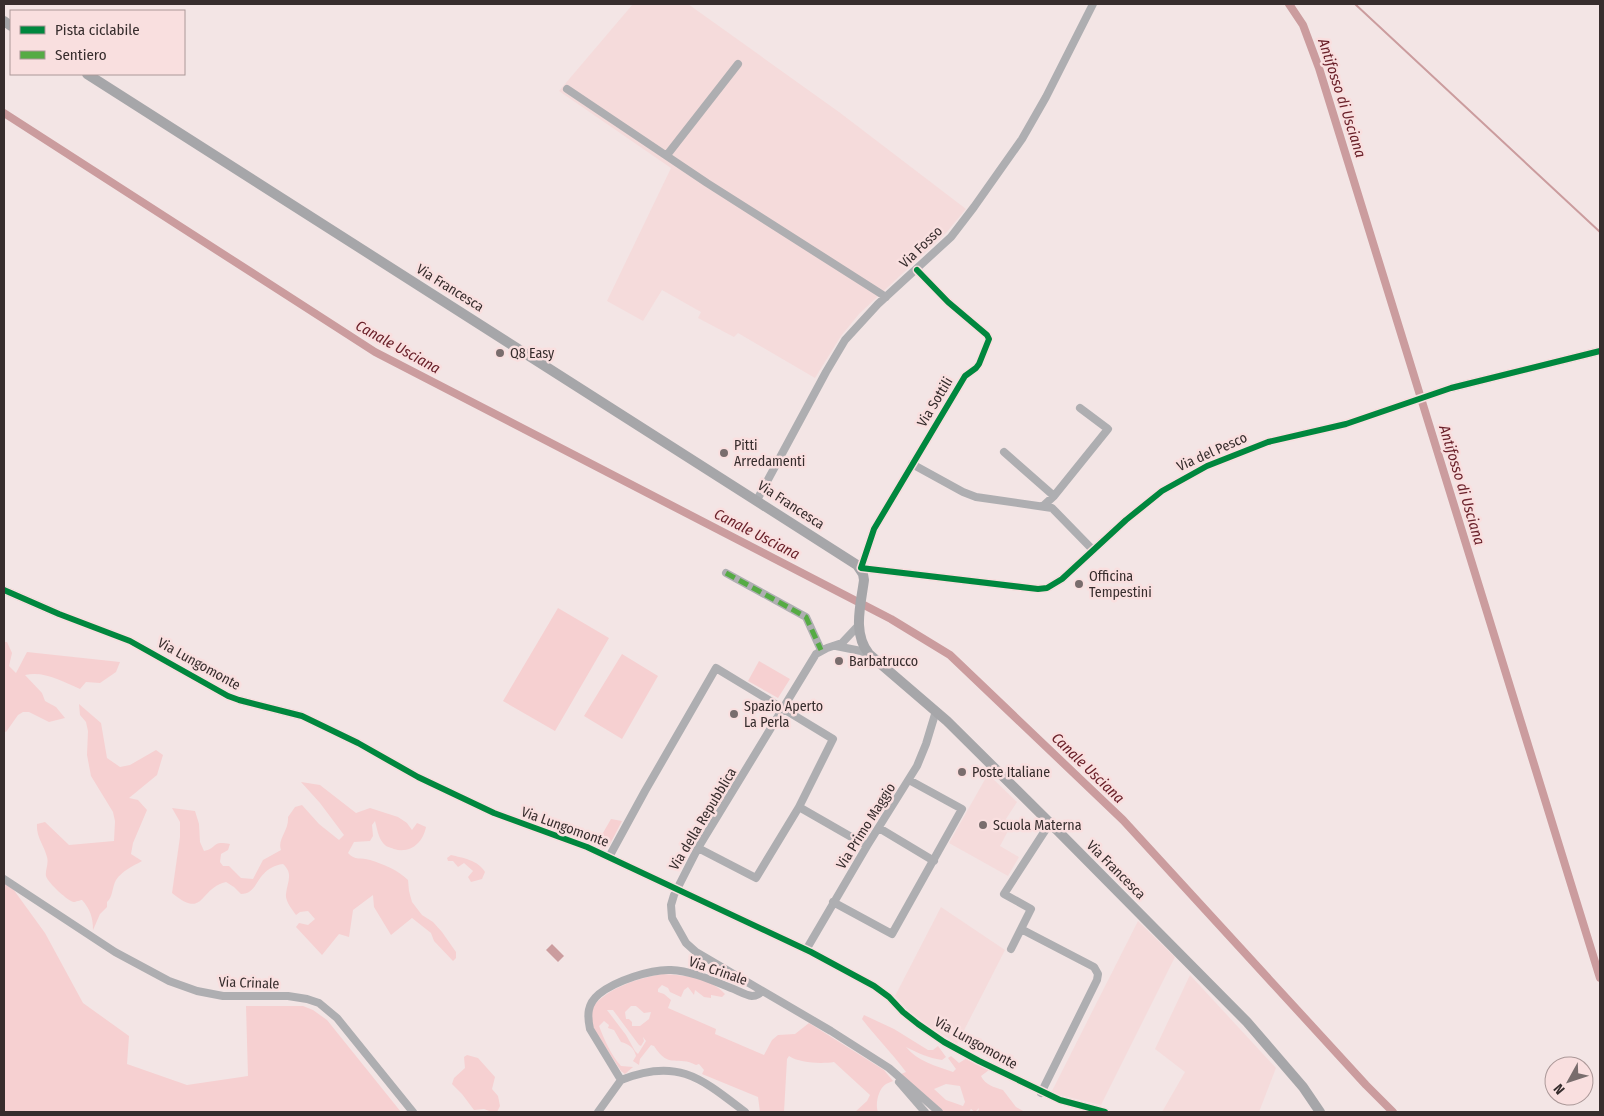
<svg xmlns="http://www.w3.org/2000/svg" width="1604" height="1116" font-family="'Fira Sans Condensed',sans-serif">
<rect width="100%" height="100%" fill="#f3e5e5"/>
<path fill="#f5dbdb" d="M633,4h55l151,108 127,97 -20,24 -87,81 -18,22 -26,42 -77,-45 -4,4 -36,-19 3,-6 -39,-22 -19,31 -36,-20 64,-133 -112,-77z
M988,774l29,28 -11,17 2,12 -8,15 19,11 -11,19 -59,-33z
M941,907l64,43 -48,94 -31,-20 -18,-14 -13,-14z
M1138,921l37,36 -74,148 -50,-12z
M1190,975l86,93 -17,44h-97l23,-40 -30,-23z"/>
<path fill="#f6d0d1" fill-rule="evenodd" d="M558,608l51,30 -54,93 -52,-30z
M4,642h3l5,11 -3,13 7,7 11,-21 93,10 -4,10 -16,11 -14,-1 -6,7c-19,-8 -35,-18 -55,-14l17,18 3,8 11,6 9,11 -16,4 -20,-10h-6l-5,3 -12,17 -2,-1z
M622,654l36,22 -36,63 -38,-23z
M759,661l31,18 -12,19 -30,-17z
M79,704l22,19 6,35 13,9 10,-2 26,-15 7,5 -6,20 -28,23 9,2 9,10 -14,33 -2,11 11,7c-9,5 -20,10 -26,19 -4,7 -3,17 -9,22v5l-7,7 -7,16c0,-13 -3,-21 -11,-30 -1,0 -7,2 -8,2 -5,0 -26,-19 -28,-26 -1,-6 3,-12 1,-19 -3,-12 -11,-20 -10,-33l8,-2 24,23 45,-4 1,-20 -2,-9 -22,-36 -4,-21 1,-24 -2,-9 -6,-7z
M301,782l19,3 36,28 14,-5 28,9 9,6 5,7 5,-7 9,4c-3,16 -16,27 -32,22 -5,-2 -8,-2 -11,-6 -5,-6 -6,-15 -8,-22l-3,4 1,11 -3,5 -16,1 -6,11c7,8 13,4 22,7 13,4 28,10 38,20l1,11 3,11 10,13 11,7 9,10 14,20v6l-3,3 -19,-20 -3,-8 -19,-15 -21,17 -17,-28 -1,-12 -20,15 -4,27 -10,-3 -17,21 -26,-28 3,-4 9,2 7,-6 -7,-8 -8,1 -4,3c-4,-6 -11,-14 -10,-21 1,-12 8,-20 -3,-30 -28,4 -23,30 -42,30l-7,-7 -8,-5c-28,7 -21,38 -54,11l8,-56v-15l-8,-14 23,3 4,13 1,18 4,9c14,-3 7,-11 26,-7l-2,6 -7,4 -1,8 3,4h6l12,12 12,1 10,-19 18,-10c-4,-11 8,-19 7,-33l7,-10 7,-2 17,19 20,16 5,-5 -24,-32z
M611,819l11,2 -13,25 -5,3 -8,-4z
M451,855c12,3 27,5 34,17l-3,7 -11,3 -3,-5 5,-6 -9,-8 -6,4 -5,-6h-5l-1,-3z
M4,879l4,3 37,51 38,70 46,33 -2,28 60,21 61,-9 -2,-70h57l10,4 14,10 74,92h-397z
M662,974c21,1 48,3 63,20l-3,3 -11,-2v3l-7,-1 -9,-7 -1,5 -6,-8 -4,3 -3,7 -11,-5 -2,-4 -6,-3 -4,4v3l6,2 7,6 -3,8 48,21 -1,5 49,21 8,-15 6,-5 17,-1 14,-11 75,47 9,11c-2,1 -5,2 -7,3 -8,5 -11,21 -8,28h-23l12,-11 3,-6 -36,-33c-13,2 -35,1 -45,-6l-2,3 -3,53h-24l-2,-15 -56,-23 2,-4 -5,-6 -3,1c-18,-10 -27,5 -42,-19l-3,-1 -11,14 -1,6 -6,-4 3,-5c-2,-8 -7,-12 -15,-14l-7,-12 -6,-2 1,-3 -5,-4 -5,5c5,13 12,29 22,40l12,1 -8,7 -4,-3 -27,-41 -3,-8 1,-15c18,-20 44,-28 70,-33zM631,1006h5l8,7 7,-1 -2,7 -9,7h-8v-4l-3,-3h-3l-1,-7zM607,1010h6l26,35 2,1 3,-5 -1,-4 3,4 -8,13 -3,-3 -9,-16z
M864,1015l30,14 34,21h5l5,-4 8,11 -4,3c-14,-2 -24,-7 -36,-13 11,14 30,19 47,25l3,-3 -8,-11 3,-2 8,7 8,-5 22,12 -8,6c4,9 13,11 22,14l13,17 9,5h-47l1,-4 -4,4 -4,-3 -2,3h-25l-43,-38 5,-2c-14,-19 -30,-35 -44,-53zM946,1084l14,2 5,16 -2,4 -17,-6 -12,-11z
M467,1055l11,3 17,19 -3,12 6,7 2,10 -3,6h-5l-8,-3 -10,1 -12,-16 -10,-10 2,-6 11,-10 -1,-11z"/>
<path fill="#cb9c9e" d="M552,944l12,12 -6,6 -12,-12z"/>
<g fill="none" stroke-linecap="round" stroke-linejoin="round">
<path stroke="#cb9c9e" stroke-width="2" d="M1355,4l245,228"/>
<path stroke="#cb9c9e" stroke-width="8" d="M1289,4l14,21 16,43 281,910
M4,113l371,239 516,267 59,36 173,165 243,265 27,27"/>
<path stroke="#aeaeb1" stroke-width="8" d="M567,89l140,94 179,114
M667,155l71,-91
M917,270l31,32 39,33 2,4 -10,25 -3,4 -11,8 -91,153 -13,39 177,21 9,-1 15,-9 64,-59 36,-29 45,-25 61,-24 78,-18 105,-36 149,-37
M1004,452l50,44
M912,464l51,28 13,5 76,11 41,42
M757,500l69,-128 19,-32 33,-36 73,-67 23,-30 48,-68 24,-42 47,-93
M1043,506l11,-10 54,-67 -28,-21
M726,573l80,44 15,33
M4,590l55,24 71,27 98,55 11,4 63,16 56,27 60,34 76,36 93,34 224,105 63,34 15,11 14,15 15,12 26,18 35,19 81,39 45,12
M858,626l-16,17 -15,5 -11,6 -118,194 -24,47 -3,10 1,13 14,25 10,9 135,79 58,37 50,44
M836,646l25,5 8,5
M799,807l68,39
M879,828l55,33
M609,857l36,-66 71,-123 117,71 -34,68 -43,71 -58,-30
M4,879l111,73 54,29 28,10 26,5h65l19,3 12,4 18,15 76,94
M833,902l59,32 70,-125 -53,-29
M1021,929l73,38 4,7 -1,6 -56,113
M1011,949l20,-40 -27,-15 46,-71
M806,950l61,-104 50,-80 9,-22 10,-33
M621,1080l-31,-51c-3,-14 -3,-25 9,-35 16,-13 52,-25 72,-24 21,1 40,10 60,18 6,2 14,7 21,8 5,0 7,-2 10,-5
M621,1080c57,-23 81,-1 124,32
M899,1082l26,30
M598,1112l23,-32"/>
<path stroke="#a6a6a9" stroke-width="10" d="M4,21l7,5
M87,74l770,491 6,9 1,6c-3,24 -12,53 5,74l78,67 103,102 197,199 56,65 17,25"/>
<path stroke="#55ab44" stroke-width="5" stroke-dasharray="10 5" stroke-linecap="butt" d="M726,573l80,44 15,33"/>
<g stroke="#f9dfdf" stroke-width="9">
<path id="cycleway" d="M917,270l31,32 39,33 2,4 -10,25 -3,4 -11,8 -91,153 -13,39 177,21 9,-1 15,-9 64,-59 36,-29 45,-25 61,-24 78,-18 105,-36 149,-37
M4,590l55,24 71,27 98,55 11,4 63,16 56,27 60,34 76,36 93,34 224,105 63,34 15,11 14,15 15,12 26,18 35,19 81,39 45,12"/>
</g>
<use href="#cycleway" stroke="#00873e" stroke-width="6"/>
</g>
<g fill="#796d6d" stroke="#f9dfdf" stroke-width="2">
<circle cx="500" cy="353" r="5"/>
<circle cx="724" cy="453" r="5"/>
<circle cx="1079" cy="584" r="5"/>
<circle cx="839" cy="661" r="5"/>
<circle cx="734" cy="714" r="5"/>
<circle cx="962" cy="772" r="5"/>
<circle cx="983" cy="825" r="5"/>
</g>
<g text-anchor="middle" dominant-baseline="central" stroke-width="5" stroke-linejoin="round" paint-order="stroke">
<g font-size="14" fill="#372d2d" stroke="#f9dfdf">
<text transform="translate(921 247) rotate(-44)">Via Fosso</text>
<text transform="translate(450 288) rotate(32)">Via Francesca</text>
<text transform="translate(935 402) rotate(-59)">Via Sottili</text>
<text transform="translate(1212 452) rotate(-24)">Via del Pesco</text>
<text transform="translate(791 505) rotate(33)">Via Francesca</text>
<text transform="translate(199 664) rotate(29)">Via Lungomonte</text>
<text transform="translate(703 819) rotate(-59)">Via della Repubblica</text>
<text transform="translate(866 826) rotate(-58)">Via Primo Maggio</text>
<text transform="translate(565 827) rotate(20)">Via Lungomonte</text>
<text transform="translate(1116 870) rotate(45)">Via Francesca</text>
<text transform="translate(718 971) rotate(19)">Via Crinale</text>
<text transform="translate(249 983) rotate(2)">Via Crinale</text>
<text transform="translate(976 1043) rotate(29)">Via Lungomonte</text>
</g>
<g font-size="14" fill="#372d2d" stroke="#f9dfdf" text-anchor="start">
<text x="510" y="353">Q8 Easy</text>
<text x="734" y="445">Pitti<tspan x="734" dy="16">Arredamenti</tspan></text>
<text x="1089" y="576">Officina<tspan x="1089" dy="16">Tempestini</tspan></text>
<text x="849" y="661">Barbatrucco</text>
<text x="744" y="706">Spazio Aperto<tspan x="744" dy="16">La Perla</tspan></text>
<text x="972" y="772">Poste Italiane</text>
<text x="993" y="825">Scuola Materna</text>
</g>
<g font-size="15" font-style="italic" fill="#6a2029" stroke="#f9dfdf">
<text transform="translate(1342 98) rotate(72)">Antifosso di Usciana</text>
<text transform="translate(398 347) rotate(29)">Canale Usciana</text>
<text transform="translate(1462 485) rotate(73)">Antifosso di Usciana</text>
<text transform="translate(757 534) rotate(27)">Canale Usciana</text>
<text transform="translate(1088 768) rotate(44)">Canale Usciana</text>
</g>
</g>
<rect width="1604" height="1116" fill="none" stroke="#372d2d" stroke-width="10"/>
<rect x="10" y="10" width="175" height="65" fill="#f9dfdf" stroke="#ab9898"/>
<rect x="20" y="26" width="25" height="8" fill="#00873e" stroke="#ab9898"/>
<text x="55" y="35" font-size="15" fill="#372d2d">Pista ciclabile</text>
<rect x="20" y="51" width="25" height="8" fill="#55ab44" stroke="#ab9898"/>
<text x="55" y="60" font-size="15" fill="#372d2d">Sentiero</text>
<g transform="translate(1569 1081) rotate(230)"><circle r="24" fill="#f9dfdf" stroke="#ab9898"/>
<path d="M0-4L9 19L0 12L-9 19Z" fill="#796d6d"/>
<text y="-8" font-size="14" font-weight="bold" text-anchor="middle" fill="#372d2d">N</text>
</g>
</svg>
